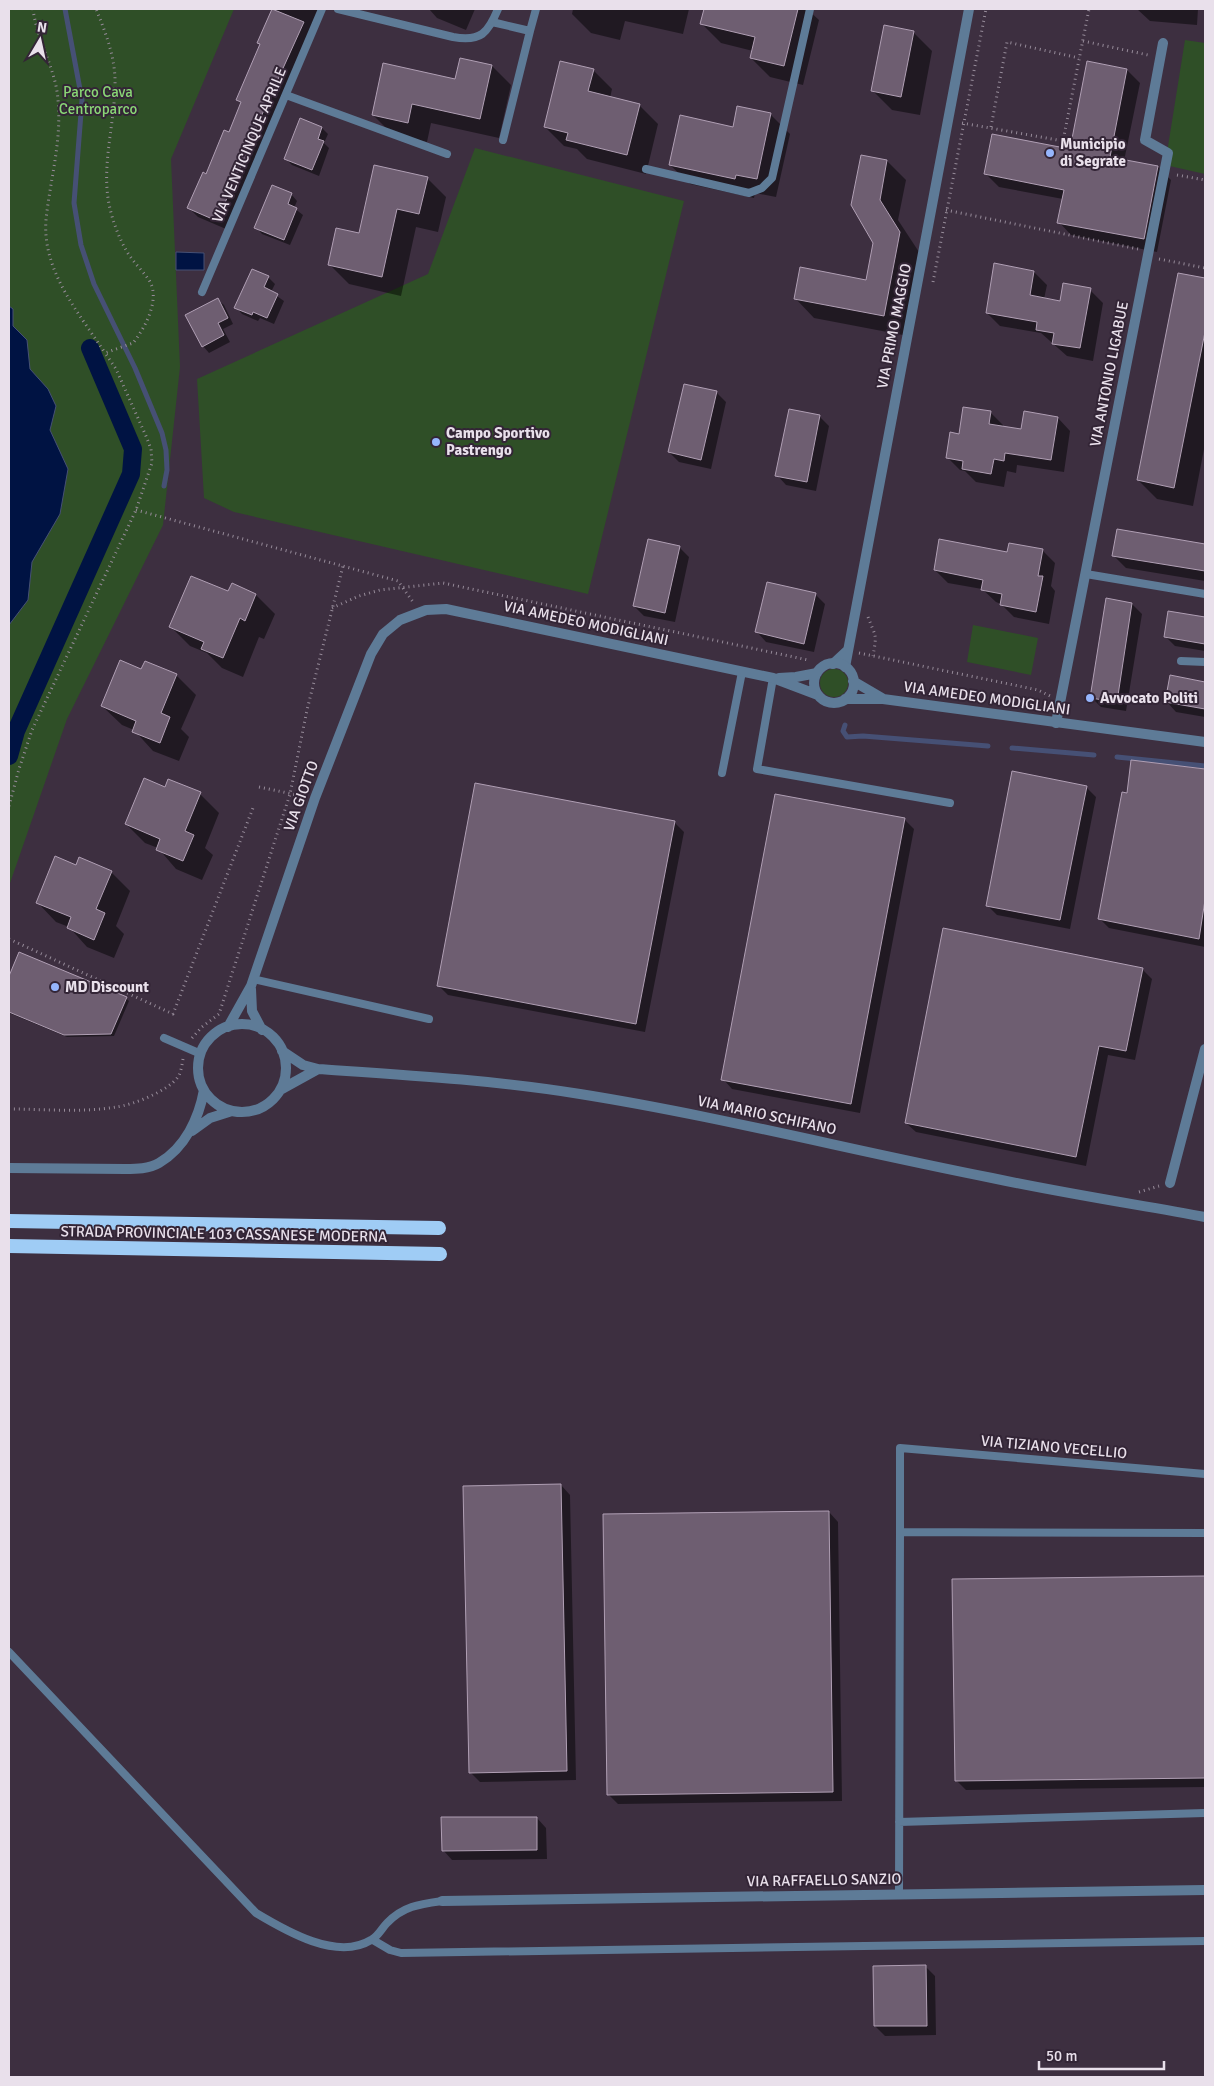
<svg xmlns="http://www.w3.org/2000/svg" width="1214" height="2086" font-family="Signika,sans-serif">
<rect width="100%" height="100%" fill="#3d2f40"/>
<path fill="#2f4f27" d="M9,9h225l-63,150 9,208 -17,158 -96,194 -58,167z
M1185,40l20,3v131l-40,-9z
M475,148l209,53 -96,393 -354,-82 -30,-14 -7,-119 231,-105z
M973,625l65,13 -7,37 -64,-13z
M820 683a14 14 0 1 1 28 0a14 14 0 1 1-28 0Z"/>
<path fill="#001343" stroke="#465075" d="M176,252l28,1v17h-28z
M9,306l4,3v17l14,14 3,29 18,20 8,17 -6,24 18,39 -8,45 -28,48 -4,38 -19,25z"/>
<path fill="#0007" d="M273,9h46l-93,220 -28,-12 -9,-9 41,-74 12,-30 -4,-4 23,-55 -2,-2z
M429,9h46l-9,21 -29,-12z
M573,9h116l-6,25 -58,-13 -5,19 -29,-7 -19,-19z
M705,9h102l12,11 -16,65 -33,-8 -19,-19 2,-7 -32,-8 -20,-20z
M1137,9h61l-1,16 -47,-4z
M913,32l19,19 -12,64 -28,-5 -19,-19z
M492,66l19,19 -12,53 -68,-15 -4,19 -35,-8 -19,-19z
M593,70l19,19 -2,9 29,7 19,19 -12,50 -59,-15 -10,-10 -13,-3 -19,-19z
M1127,70l13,13 -16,78 34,6 13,13 -14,72 -86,-17 -12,-13 4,-23 -64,-12 -13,-13 85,-24z
M770,114l20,20 -14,63 -21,-4 -1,5 -64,-14 -20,-19 63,-37z
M301,120l21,8 6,6 -4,9 5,5 -10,28 -27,-11 -6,-6z
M887,161l19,19 -8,40 21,32 -16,83 -89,-17 -19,-20 72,-16 7,-39 -22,-38z
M427,178l19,19 -8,35 -22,-5 -15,69 -52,-12 -19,-19 30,-30z
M291,194l6,7 -3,7 9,7 -13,30 -28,-11 -6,-7z
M252,270l16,7 7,7 -4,8 13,9 -10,23 -14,-6 -2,3 -16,-7 -6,-7z
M1034,272l13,13 -3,14 17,3 29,-12 13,13 -10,58 -26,-5 -26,-23 -41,-7 -13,-13z
M1179,274l26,5v165l-12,62 -36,-7 -19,-19z
M217,299l7,6 9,19 -10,5 7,13 -21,11 -6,-7z
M716,392l10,10 -15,67 -32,-7 -10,-10z
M990,412l13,13v3l19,3 36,-13 12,13 -6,41 -47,-7 -1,8 -9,-2 -3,16 -28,-5 -11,-11 -5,-1 -13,-13 13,-22z
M819,416l10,10 -13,65 -30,-6 -9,-10z
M1118,530l87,15v36l-79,-13 -13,-13z
M679,547l10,10 -14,65 -31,-6 -10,-10z
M1042,550l13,13 -4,23 4,5 -6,33 -35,-7 -13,-13 -5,-2 -14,-13 -34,-6 -13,-13 73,-17z
M815,594l10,10 -11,48 -48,-10 -9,-10z
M256,595l19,19 -11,25 -5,-2 -16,40 -21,-9 -15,-15 -17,-7 -19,-19z
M1107,600l25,4 10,10 -16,97 -25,-4 -10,-10z
M1169,612l36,6v33l-30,-5 -10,-10z
M142,670l34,5 20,20 -15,34 8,8 -10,24 -26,-10 -19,-21 -12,-5 -20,-19z
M1171,677l34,6v34l-29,-5 -9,-10z
M1132,762l73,9v176l-96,-19 -9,-9 28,-125z
M1086,787l10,10 -26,132 -73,-14 -10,-10z
M166,788l34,6 19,19 -14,35 8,7 -11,25 -26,-11 -18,-21 -13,-5 -19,-19z
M904,819l10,10 -54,284 -128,-24 -9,-10z
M674,822l10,10 -39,200 -197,-37 -10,-10z
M77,867l34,5 19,19 -14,35 8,8 -10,24 -27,-11 -18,-20 -13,-5 -19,-20z
M19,954l107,44 3,3 -15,35 -47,1 -58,-24v-34z
M1142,969l10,10 -17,81 -27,-5 -22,111 -170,-34 -10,-9z
M561,1485l9,10 6,285 -96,2 -10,-10z
M829,1512l9,10 4,279 -224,3 -10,-10z
M1205,1577v210l-239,3 -10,-10 -3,-200z
M537,1818l9,10 1,31 -95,1 -9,-10z
M926,1967l9,9 1,59 -51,1 -10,-10z"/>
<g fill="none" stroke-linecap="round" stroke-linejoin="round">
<path stroke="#465075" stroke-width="5" d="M65,9l17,91 -8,103 7,42 13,39 41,84 27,65 4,17 1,20 -3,16
M845,725l-2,6 4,6 16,-1 125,10
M1012,748l82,7
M1117,757l88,9"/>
<path stroke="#001343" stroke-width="18" d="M9,756l7,-25 115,-257 2,-25 -43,-101"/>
</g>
<path fill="#6e5e71" stroke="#b09fb4" d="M272,9l32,13 -49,108 2,1 -14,36 -2,-1 -24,55 -30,-13 16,-36 3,2 18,-44 5,2 12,-30 -5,-2 24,-56 -3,-1z
M704,9h94l-14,57 -34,-8 5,-21 -55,-13z
M884,25l30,6 -13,66 -30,-6z
M460,58l32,7 -12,54 -68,-15 -4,19 -36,-8 11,-52 72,16z
M560,61l34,8 -6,22 52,13 -13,51 -61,-15 2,-7 -24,-6z
M1087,61l40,8 -17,88 48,9 -14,73 -87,-16 7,-33 -80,-16 8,-40 78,15z
M737,106l34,7 -14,66 -21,-4 -1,4 -66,-14 11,-50 53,12z
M300,118l22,9 -4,12 6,2 -12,29 -28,-11z
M861,155l26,5 -7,40 20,32 -16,84 -90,-17 6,-32 66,13 7,-37 -22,-38z
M374,165l54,12 -9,37 -22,-5 -15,68 -54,-12 8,-37 23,5z
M272,185l20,8 -4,11 9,4 -13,32 -30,-12z
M994,263l40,8 -4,24 30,6 3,-18 28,5 -11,60 -28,-4 2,-11 -18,-3 1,-8 -51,-9z
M252,269l17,7 -5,11 14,7 -11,24 -14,-6 -1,3 -18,-7z
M1178,273l27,5v54l-31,156 -37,-8z
M218,298l10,20 -10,5 6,12 -22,12 -17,-32z
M684,384l33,7 -16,69 -33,-8z
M963,407l28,4 -2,13 32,5 3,-18 34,6 -7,43 -46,-7 -1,8 -10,-2 -3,15 -29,-5 1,-8 -17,-3 4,-26 9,2z
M789,409l31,6 -13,67 -32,-6z
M1117,529l88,15v27l-93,-15z
M648,539l32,7 -15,67 -32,-7z
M939,539l68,13 2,-9 34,6 -5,27h5l-7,36 -36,-7 2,-11 -21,-4 2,-10 -49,-10z
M191,576l37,15 4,-8 24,11 -11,27 -5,-3 -17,40 -22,-9 3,-7 -35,-15z
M767,582l49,11 -12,51 -49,-12z
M1106,598l26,5 -15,99 -27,-4z
M1168,611l37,6v27l-41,-7z
M120,660l21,9 4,-8 32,13 -16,39 9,4 -10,26 -28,-11 4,-11 -35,-15z
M1170,675l35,7v27l-40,-7z
M1131,760l74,9v131l-6,39 -101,-20 24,-127 5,1z
M1012,771l75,15 -27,134 -74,-14z
M144,778l21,9 3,-8 33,13 -16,39 9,4 -11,26 -27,-11 4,-11 -35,-15z
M475,783l200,38 -39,203 -199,-38z
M775,794l130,24 -54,286 -130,-24z
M55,856l21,9 3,-8 33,14 -16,38 9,4 -11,27 -27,-12 4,-11 -35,-14z
M943,928l200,40 -17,83 -27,-5 -23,111 -171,-34z
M19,952l108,45 -16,37 -47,1 -55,-23v-36z
M561,1484l6,287 -98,2 -6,-287z
M829,1511l4,281 -226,3 -4,-281z
M1205,1576v202l-250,3 -3,-202z
M441,1817h96v33l-95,1z
M926,1965l1,61h-53l-1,-60z"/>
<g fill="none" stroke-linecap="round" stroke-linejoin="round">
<path stroke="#968b99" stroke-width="3" stroke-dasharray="1 4" stroke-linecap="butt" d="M33,9c4,32 23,60 25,91 4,41 -8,80 -12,120 -4,51 33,93 59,133
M1083,41l65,14
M962,123l101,18 26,-132
M991,127l16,-85 72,16
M1177,175l28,5
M946,210l192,39
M1159,259l46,9
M933,282l53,-273
M136,510l262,71 15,21
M332,608l27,-12 21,-6 63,-7 365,77
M868,617c8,21 9,16 5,39
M859,653l179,37 12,6
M259,787l43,9
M9,806l10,-37 13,-39 104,-220 16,-47 -1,-14 -5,-13 -30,-67 -11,-16 28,-10c12,-15 28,-44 16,-63 -7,-10 -17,-19 -23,-30 -8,-14 -14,-31 -17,-46 -8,-41 7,-84 6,-126 -1,-24 -10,-47 -19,-69
M9,939l164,75 80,-206
M192,1038l10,-11 17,-13 71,-220 17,-84 36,-144
M9,1109c35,0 73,4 107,-2 17,-2 52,-16 62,-30 3,-4 4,-13 5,-18
M1139,1192l20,-6"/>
<path stroke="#5e7b97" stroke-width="8" d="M338,9l115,28c28,5 35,-4 45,-28
M492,22l38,9 6,-22
M286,95l161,59
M503,140l27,-109
M646,169l103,24 13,-5 10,-10 38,-169
M202,292l120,-283
M1086,574l119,20
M1181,661l24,1
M773,678l-16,91 193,34
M722,773l20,-101
M253,979l176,40
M164,1038l37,16
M900,1532v-84l305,26
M9,1652l247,261c30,18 81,48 115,27 7,-3 11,-12 16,-17 16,-17 33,-19 55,-22
M899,1822l306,-9
M899,1894l1,-362 305,1
M373,1940l17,10 11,3 804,-12"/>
<path stroke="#5e7b97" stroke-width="10" d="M833,664l14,-13
M845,667l124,-658
M1056,723l112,-570 -23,-13 18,-97
M1170,1183l35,-134
M442,1901l763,-11"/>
<path stroke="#5e7b97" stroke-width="10" d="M814 683a20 20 0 1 1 40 0a20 20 0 1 1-40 0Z
M779,678l17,-1 21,-4
M853,681l29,17
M845,699h38l322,43
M251,989l1,22 10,19
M198 1068a44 44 0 1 1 88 0a44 44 0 1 1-88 0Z
M228,1027l23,-41 64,-188 56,-144 12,-20 17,-14 26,-10 20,-1 327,69 45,17
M282,1051l21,14 15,4c88,6 175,11 262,25 138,22 274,57 412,84 70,15 142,26 213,39
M280,1090l38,-21
M192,1131l18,-13 22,-7
M9,1168l116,1c11,0 24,0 34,-6 26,-15 40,-45 45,-73"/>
<path stroke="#9fccf5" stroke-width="14" d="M9,1221l430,7
M9,1246l431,8"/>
</g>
<g fill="#96b6fd" stroke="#332536" stroke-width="2">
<circle cx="1050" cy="153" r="5"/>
<circle cx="436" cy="442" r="5"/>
<circle cx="1090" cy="698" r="5"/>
<circle cx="55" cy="987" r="5"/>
</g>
<g text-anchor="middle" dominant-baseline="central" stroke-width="4" stroke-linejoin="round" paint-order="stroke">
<g font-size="15" fill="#8ad776" stroke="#332536">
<text x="98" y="92">Parco Cava<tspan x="98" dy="17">Centroparco</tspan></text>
</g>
<g font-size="15" font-weight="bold" fill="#e9e0eb" stroke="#332536" text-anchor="start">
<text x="1060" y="144">Municipio<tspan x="1060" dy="17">di Segrate</tspan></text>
<text x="446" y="433">Campo Sportivo<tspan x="446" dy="17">Pastrengo</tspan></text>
<text x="1100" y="698">Avvocato Politi</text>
<text x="65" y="987">MD Discount</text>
</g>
<g font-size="15" fill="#e9e0eb" stroke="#332536">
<text transform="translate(249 145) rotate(-67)">VIA VENTICINQUE APRILE</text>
<text transform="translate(894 326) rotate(-79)">VIA PRIMO MAGGIO</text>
<text transform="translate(1109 374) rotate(-79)">VIA ANTONIO LIGABUE</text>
<text transform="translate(586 623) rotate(12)">VIA AMEDEO MODIGLIANI</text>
<text transform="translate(987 698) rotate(8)">VIA AMEDEO MODIGLIANI</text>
<text transform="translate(301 796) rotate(-70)">VIA GIOTTO</text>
<text transform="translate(767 1115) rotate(12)">VIA MARIO SCHIFANO</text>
<text transform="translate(224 1234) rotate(1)">STRADA PROVINCIALE 103 CASSANESE MODERNA</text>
<text transform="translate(1054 1447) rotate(5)">VIA TIZIANO VECELLIO</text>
<text transform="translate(824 1880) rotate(-1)">VIA RAFFAELLO SANZIO</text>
</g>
</g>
<rect width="1214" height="2086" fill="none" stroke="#e9e0eb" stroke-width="20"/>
<g transform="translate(40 40) rotate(9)" stroke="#332536" stroke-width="4" paint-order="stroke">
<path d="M0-4L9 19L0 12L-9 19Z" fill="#e9e0eb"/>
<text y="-8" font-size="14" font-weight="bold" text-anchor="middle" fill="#e9e0eb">N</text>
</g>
<path d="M1039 2061v8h125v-8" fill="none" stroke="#e9e0eb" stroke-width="2.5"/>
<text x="1046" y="2061" font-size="15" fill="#e9e0eb" stroke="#332536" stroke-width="4" paint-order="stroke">50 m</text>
</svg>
